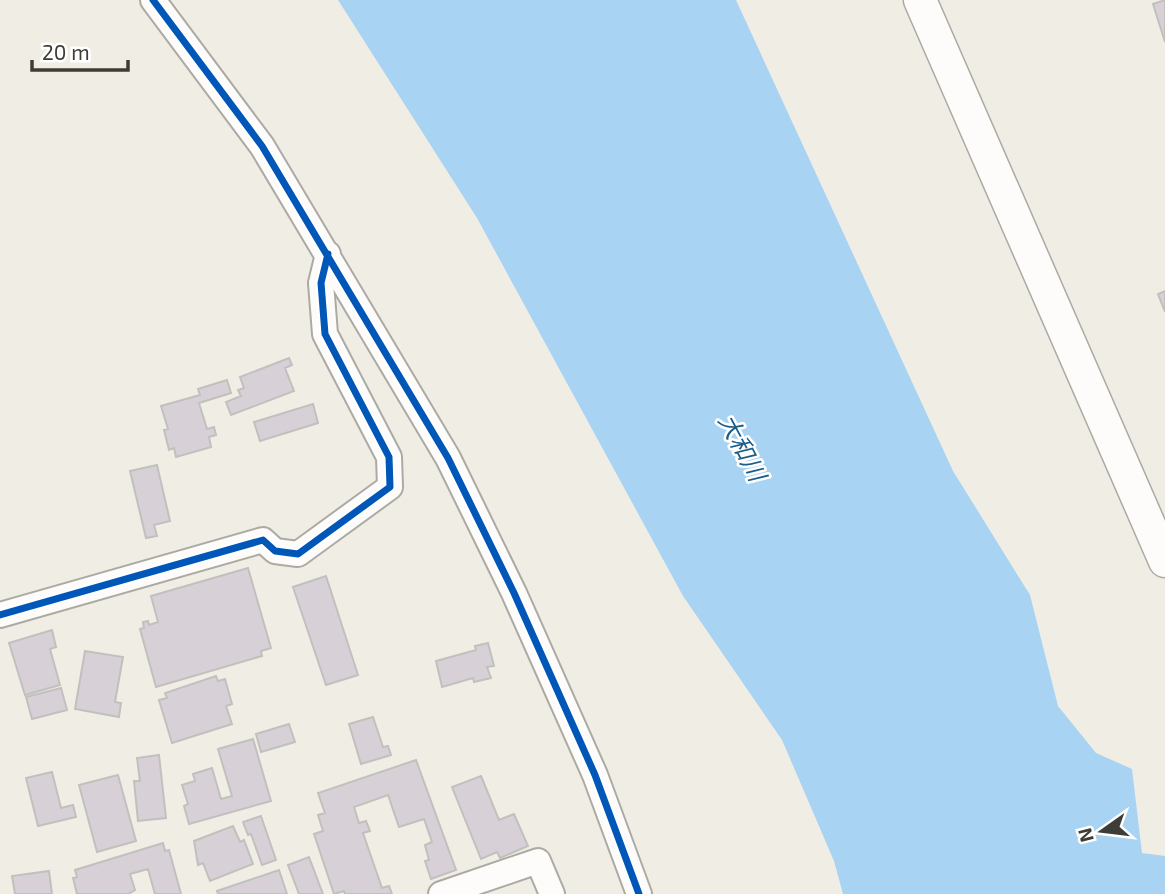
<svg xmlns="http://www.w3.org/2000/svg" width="1165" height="894" font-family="'Exo 2','Noto Sans JP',sans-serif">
<rect width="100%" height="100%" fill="#f0eee4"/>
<path fill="#a9d3f2" d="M338,0h398l217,471 77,124 28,111 38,47 36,16 10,84 23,3v38h-322l-9,-33 -52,-121 -99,-144 -206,-378z"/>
<path fill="#d7d0d7" stroke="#c2c0be" stroke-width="2" d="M1165,0v42l-12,-38z
M1165,291v21l-7,-18z
M289,358l3,7 -7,3 9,23 -63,24 -5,-13 15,-6 -3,-6 6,-2 -4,-11z
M227,380l4,13 -32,10 8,26 7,-2 2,8 -7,2 2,10 -35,10 -2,-9 -5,2 -5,-20 4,-1 -7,-23 39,-11 -2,-6z
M313,404l5,19 -58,18 -6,-19z
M157,465l13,56 -16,4 3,11 -11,2 -16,-67z
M248,568l23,80 -10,3 1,5 -106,31 -16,-58 4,-1 -1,-6 5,-1 1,4 9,-3 -7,-26z
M326,576l32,99 -32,10 -33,-98z
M52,630l4,17 -6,2 10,36 -35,10 -16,-52z
M488,643l6,23 -7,1 4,11 -17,4 -1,-4 -31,9 -6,-26 40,-11 -1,-4z
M85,651l38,6 -8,45 6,1 -2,14 -44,-8z
M216,676l2,5 7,-2 7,25 -6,2 6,18 -60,19 -13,-43 8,-2 -2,-5z
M61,688l6,22 -35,9 -6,-22z
M373,717l10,30 5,-1 3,9 -30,9 -12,-40z
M289,724l6,18 -34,10 -5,-18z
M253,739l18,62 -82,23 -5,-18 4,-2 -6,-19 13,-4 -2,-7 19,-6 9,31 11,-3 -14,-47z
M159,755l7,63 -28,3 -4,-40h6l-3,-23z
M416,760l40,110 -25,9 -6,-18 4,-1 -4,-15 7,-3 -8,-23 -25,8 -11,-32 -34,12 5,16 7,-2 4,10 -7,2 19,55 7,-2 3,8h-47l-1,-3 -10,3 -20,-60 9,-3 -5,-16 7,-2 -7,-20z
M52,772l9,36 12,-3 3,12 -38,9 -12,-48z
M118,775l18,66 -39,11 -18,-67z
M481,776l18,44 15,-6 14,32 -28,12 -3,-6 -16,7 -29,-72z
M261,816l15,44 -14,5 -11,-31 -3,1 -5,-13z
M233,826l7,16 4,-2 9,24 -43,17 -7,-18 -5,2 -4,-24z
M163,843l2,8 4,-1 12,44h-26l-7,-25 -18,5 5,16 -7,4h-51l-4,-16 4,-1 -2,-7z
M309,857l14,37h-24l-11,-29z
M279,870l8,24h-69l-1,-3z
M49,871l3,23h-37l-3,-18z"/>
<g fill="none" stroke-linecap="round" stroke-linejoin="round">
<g stroke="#abaaa3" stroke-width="28">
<path id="minor" d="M153,0l109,146 186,312 66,135 81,182 44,119
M0,615l263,-75 12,11 23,3 92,-67 -1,-30 -64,-123 -4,-51 7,-29
M441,894l97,-33 14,33"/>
</g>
<g stroke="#abaaa3" stroke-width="35">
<path id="tertiary" d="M920,0l245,561"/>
</g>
<use href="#minor" stroke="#fdfcfb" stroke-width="24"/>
<use href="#tertiary" stroke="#fdfcfb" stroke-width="32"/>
<g stroke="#fff" stroke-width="11">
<path id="cycleway" d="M153,0l109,146 186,312 66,135 81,182 44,119
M0,615l263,-75 12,11 23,3 92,-67 -1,-30 -64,-123 -4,-51 7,-29"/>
</g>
<use href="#cycleway" stroke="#0057b8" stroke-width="7"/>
</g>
<g text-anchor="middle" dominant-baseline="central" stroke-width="5" stroke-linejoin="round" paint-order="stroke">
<g font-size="24" font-style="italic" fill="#1a5d8a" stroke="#fff">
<text transform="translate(743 447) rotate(62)">大和川</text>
</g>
</g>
<g transform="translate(1102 831) rotate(256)" stroke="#ffffff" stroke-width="5" paint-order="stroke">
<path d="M0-5L12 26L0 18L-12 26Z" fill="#3e3c36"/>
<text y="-10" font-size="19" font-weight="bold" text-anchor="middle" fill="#3e3c36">N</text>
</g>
<path d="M32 60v10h96v-10" fill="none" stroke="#3e3c36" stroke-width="3.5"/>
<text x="42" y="60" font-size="21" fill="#3e3c36" stroke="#ffffff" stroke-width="5" paint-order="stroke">20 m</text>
</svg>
